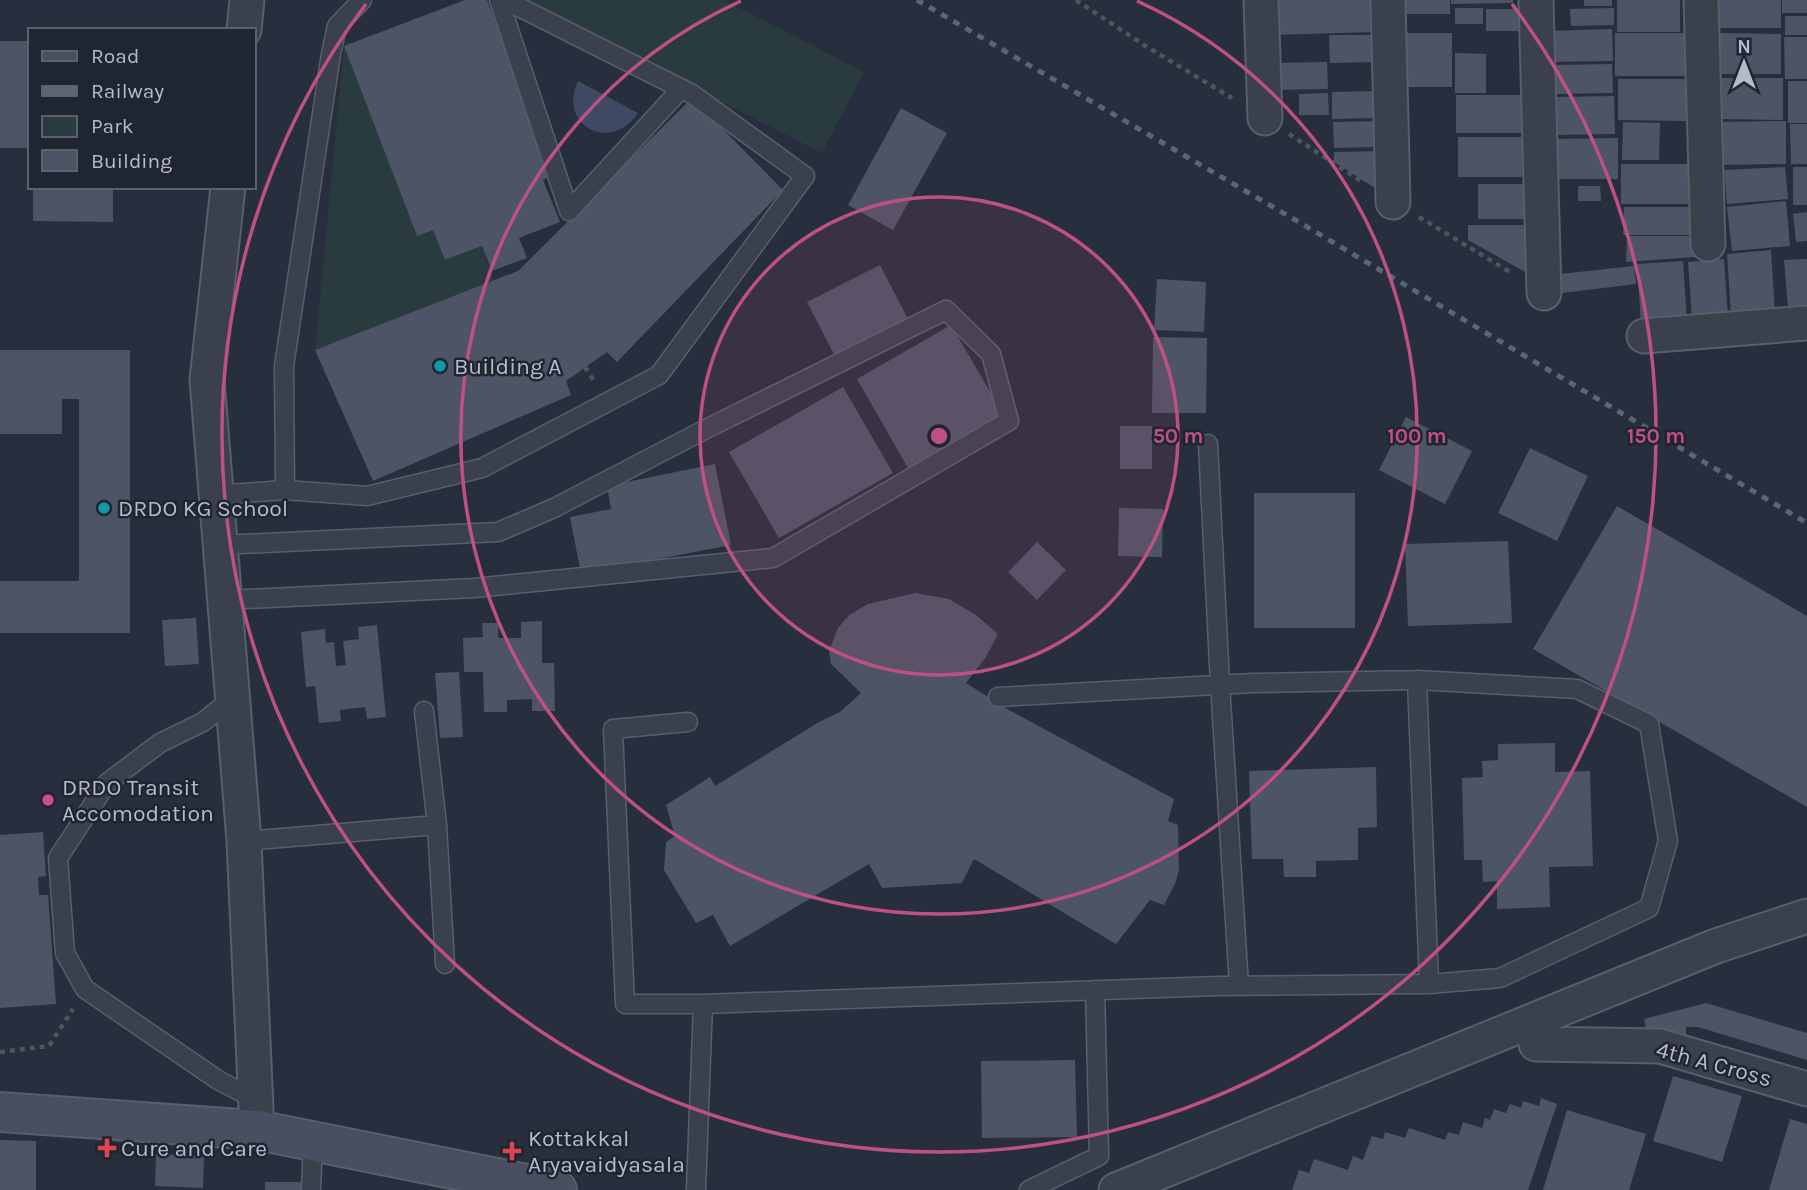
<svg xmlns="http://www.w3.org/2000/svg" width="1807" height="1190" font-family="Karla,sans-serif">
<rect width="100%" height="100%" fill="#272e3d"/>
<path fill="#2a3b3f" d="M522,0h202l140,72 -42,81z
M344,46l73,190 16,-6 13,30 36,-14 12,35 -179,69z"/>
<path fill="#3e4a64" d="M578,81l60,32c-27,41 -81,13 -60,-32z"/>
<path fill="#4d5465" d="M465,0h22l67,175 -11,5 17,42 -41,16 8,20 -35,13 -10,-25 -37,14 -12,-30 -16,6 -73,-190z
M1270,0h104v32l-103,3z
M1400,0h50v14h-50z
M1451,0h62v3l-62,1z
M1584,0h28v6h-28z
M1617,0h63v32h-63z
M1714,0h67v28h-67z
M1782,0h25v13h-25z
M1455,8h28v16h-28z
M1614,8v17l-43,1 -1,-17z
M1486,9h34v22h-34z
M1785,16h22v19h-22z
M1612,29l1,32 -64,1 -1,-31z
M1401,33h51v54h-51z
M1615,33h71v43h-71z
M1717,33l64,1v40h-64z
M1329,35h45v27l-44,1z
M1784,37h23v42h-22z
M0,41h30v107h-30z
M1455,53l31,1v39h-31z
M1327,62l1,27 -54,1v-27z
M1612,64l1,29 -60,1 -1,-29z
M1718,78h65v42l-65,-1z
M1618,79h68v42l-68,-1z
M1788,81h19v42h-19z
M1376,91l1,27 -45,1v-27z
M1328,93l1,22h-30v-21z
M1456,95h66v38h-66z
M1614,96l1,38 -60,1 -1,-38z
M692,98l91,92 -166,172 -10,-10 -41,29 5,14 -198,86 -58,-131 203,-79z
M901,108l46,25 -54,97 -45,-25z
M1378,121v26l-44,1 -1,-26z
M1786,121v43l-67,1v-43z
M1623,122l37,1 -1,37h-37z
M1790,124h17v40h-16z
M1458,137h64v40h-64z
M1618,138v41h-66l-1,-40z
M1381,151l-3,39 -44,-28v-10z
M1621,164h68v40h-68z
M1785,167l3,32 -61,5 -3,-34z
M1793,167h14v38h-14z
M1478,184h50v35h-50z
M1578,186h22l1,15h-23z
M33,187h80v35l-80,-1z
M1786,201l4,45 -58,5 -5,-44z
M1624,207h69v28h-70z
M1807,212v29l-11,1 -3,-28z
M1468,225h59v48l-59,-33z
M1627,236h68v21l-69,5z
M1771,250l4,63 -44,3 -4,-62z
M1724,259l4,58 -36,3 -4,-58z
M1807,259v47l-19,2 -4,-48z
M1683,261l4,60 -46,3 -4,-60z
M880,265l29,56 -73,37 -29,-56z
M1634,266l2,18 -74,9 -2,-19z
M1157,279l49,3 -2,50 -50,-2z
M951,325l52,89 -95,54 -51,-89z
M1153,337l54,1 -1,75h-54z
M0,350h130v283h-130v-52h79v-182h-17v35h-62z
M843,387l50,86 -114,65 -50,-86z
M1406,417l66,34 -27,53 -66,-34z
M1120,426h32v43h-32z
M1530,448l58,28 -31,65 -59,-28z
M715,464l16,81 -150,29 -11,-57 41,-8 -4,-23z
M1254,493h101v135h-101z
M1617,506l190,110v191l-274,-158z
M1119,508l44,1 -1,48 -44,-1z
M1508,541l4,82 -104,3 -3,-82z
M1037,542l29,28 -29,30 -29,-28z
M915,593l34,6 27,16 22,19 -12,23 -20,26 43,27 165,89 -6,22 10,4 1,45 -4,14 -11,21 -14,-5 -34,44 -142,-85 -12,24 -80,5 -13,-24 -139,82 -17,-31 -17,8 -32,-53 2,-28 9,-6 -9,-31 44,-28 5,9 104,-64 21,-10 21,-19 -30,-29 -2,-13 9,-23 11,-13 19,-11z
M196,618l3,46 -34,2 -3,-46z
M542,621v42h12l1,48h-23v-12l-25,1v12h-23l-1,-40h-19l-1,-34 20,-1 -1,-14h16v15h23v-16z
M377,625l9,92 -19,2 -2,-12 -25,3 1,11 -22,2 -4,-37 -9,1 -5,-55 24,-3 1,14 8,-1 2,24 10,-1 -3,-24 16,-2 -1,-12z
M459,672l4,65 -23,1 -5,-65z
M1555,743v29l35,-1 3,95 -44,1 1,40 -53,2v-28l-14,1 -1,-22h-18l-2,-82 21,-1 -1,-16 16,-1v-16z
M1376,767l1,60 -19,1v32l-42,1v16h-32l-1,-18h-31l-3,-88z
M43,832l3,44 -8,1 1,18h9l8,109 -56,4v-173z
M1706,1003l101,30v27l-109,-33h-12v10l-40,-7 -2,-11z
M1075,1060l2,77 -95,1 -1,-77z
M1673,1076l69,20 -20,66 -69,-21z
M1541,1098l16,6 -29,86h-236l7,-20 10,3 5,-14 34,11 5,-14 10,4 9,-24 11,3 2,-7 20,6 4,-10 36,12 3,-8 11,3 4,-13 19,6 3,-10 5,2 4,-11 12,4 4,-9 11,4 2,-7 16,5z
M1567,1110l79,24 -17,56h-86z
M1790,1119l17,5v66h-38z
M0,1140l36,1v49h-36z
M156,1154l48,2 -1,32 -48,-2z
M265,1182h37v8h-37z"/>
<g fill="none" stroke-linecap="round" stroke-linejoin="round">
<g stroke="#595e6b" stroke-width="21">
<path id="service" d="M499,0l70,211 112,-122
M1208,444l12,240 19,302
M285,490l-1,-124 47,-312 6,-28 25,-26
M217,495l68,-5 82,6 115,-28 177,-93 146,-199 -113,-82 -187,-94
M221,545l277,-13 56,-24 152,-79 240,-119 45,44 18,67 -236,137 -299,30 -248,12
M1417,680l12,304
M234,697l-31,25 -43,21 -53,40 -49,75 7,95 20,36 133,91 38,20
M688,722l-75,7 12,275h78l515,-18 211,-2 71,-6 149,-70 19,-67 -19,-117 -72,-35 -160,-9 -164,3 -255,14
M437,825l8,139
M244,841l193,-16 -13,-114
M311,1190l2,-48
M696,1190l7,-186
M1029,1190l70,-34 -4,-166"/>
</g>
<g stroke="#595e6b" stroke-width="37">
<path id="minor" d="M1261,0l4,118
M1388,0l5,202
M1536,0l8,293
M1701,0l7,244
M244,30l3,-30
M228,187l-21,193 37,461 13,289
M1644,336l163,-13
M1536,1044l124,2 147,43
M1116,1190l600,-244 91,-30"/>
</g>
<g stroke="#595e6b" stroke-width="42">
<path id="secondary" d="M0,1112l257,18 300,60"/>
</g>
<path stroke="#49585d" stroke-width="4.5" stroke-dasharray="5 5" stroke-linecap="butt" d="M1076,0l68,45 88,53
M1289,134l72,47
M1419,217l91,55
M585,367l9,14
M0,1052l49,-6 24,-37"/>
<use href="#service" stroke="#3b404d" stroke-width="18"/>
<use href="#minor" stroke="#3b404d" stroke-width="33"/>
<use href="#secondary" stroke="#494f60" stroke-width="38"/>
<path stroke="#5d6474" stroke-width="5" stroke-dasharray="7 7" stroke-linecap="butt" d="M917,0l375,218 515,305"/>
</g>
<circle cx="939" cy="436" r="239" fill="#be5181" fill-opacity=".12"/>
<g fill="none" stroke="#be5181" stroke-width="3.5">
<circle cx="939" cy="436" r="239"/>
<path d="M1137 1A478 478 0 1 1 741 1"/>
<path d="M1512 4A717 717 0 1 1 366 4"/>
</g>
<g fill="#0f9aa8" stroke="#202532" stroke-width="2.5">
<circle cx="440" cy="366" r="7"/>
<circle cx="104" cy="508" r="7"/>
</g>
<circle fill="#d1479c" stroke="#202532" stroke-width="2.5" cx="48" cy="800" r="7"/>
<g fill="#e0444e" stroke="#202532" stroke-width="2.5">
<path d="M103.5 1137.5h7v7h7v7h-7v7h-7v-7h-7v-7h7z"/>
<path d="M508.5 1140.5h7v7h7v7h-7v7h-7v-7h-7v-7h7z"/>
</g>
<g text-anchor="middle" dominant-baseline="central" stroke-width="5" stroke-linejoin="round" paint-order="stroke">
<g font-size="23" fill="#b7bbc8" stroke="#202532" text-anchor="start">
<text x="454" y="366">Building A</text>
<text x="118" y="508">DRDO KG School</text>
<text x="62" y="787">DRDO Transit<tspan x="62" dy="26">Accomodation</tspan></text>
<text x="528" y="1138">Kottakkal<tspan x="528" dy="26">Aryavaidyasala</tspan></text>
<text x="121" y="1148">Cure and Care</text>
</g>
<g font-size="23" fill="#b7bbc8" stroke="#202532">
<text transform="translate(1714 1064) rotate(15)">4th A Cross</text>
</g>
</g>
<circle cx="939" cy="436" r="10" fill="#be5181" stroke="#202532" stroke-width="3.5"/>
<g font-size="21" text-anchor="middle" font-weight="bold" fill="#be5181" stroke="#202532" stroke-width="5" stroke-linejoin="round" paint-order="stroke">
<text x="1178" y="443">50 m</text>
<text x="1417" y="443">100 m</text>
<text x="1656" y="443">150 m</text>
</g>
<rect x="28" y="28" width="228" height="161" fill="#202532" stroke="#5c616e" stroke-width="2"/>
<rect x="42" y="51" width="35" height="10" fill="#494f60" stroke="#5c616e" stroke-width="2"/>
<text x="91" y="63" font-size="21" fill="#b7bbc8">Road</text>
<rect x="42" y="86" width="35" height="10" fill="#5d6474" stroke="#5c616e" stroke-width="2"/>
<text x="91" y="98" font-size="21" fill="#b7bbc8">Railway</text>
<rect x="42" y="116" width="35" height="21" fill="#2a3b3f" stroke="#5c616e" stroke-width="2"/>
<text x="91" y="133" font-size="21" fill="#b7bbc8">Park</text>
<rect x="42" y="150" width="35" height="21" fill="#4d5465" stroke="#5c616e" stroke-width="2"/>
<text x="91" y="168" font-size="21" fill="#b7bbc8">Building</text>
<g transform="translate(1744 63)" stroke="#202532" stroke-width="5" paint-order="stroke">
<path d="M0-5L12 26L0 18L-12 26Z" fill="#b7bbc8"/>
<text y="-10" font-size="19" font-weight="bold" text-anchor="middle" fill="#b7bbc8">N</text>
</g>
</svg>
